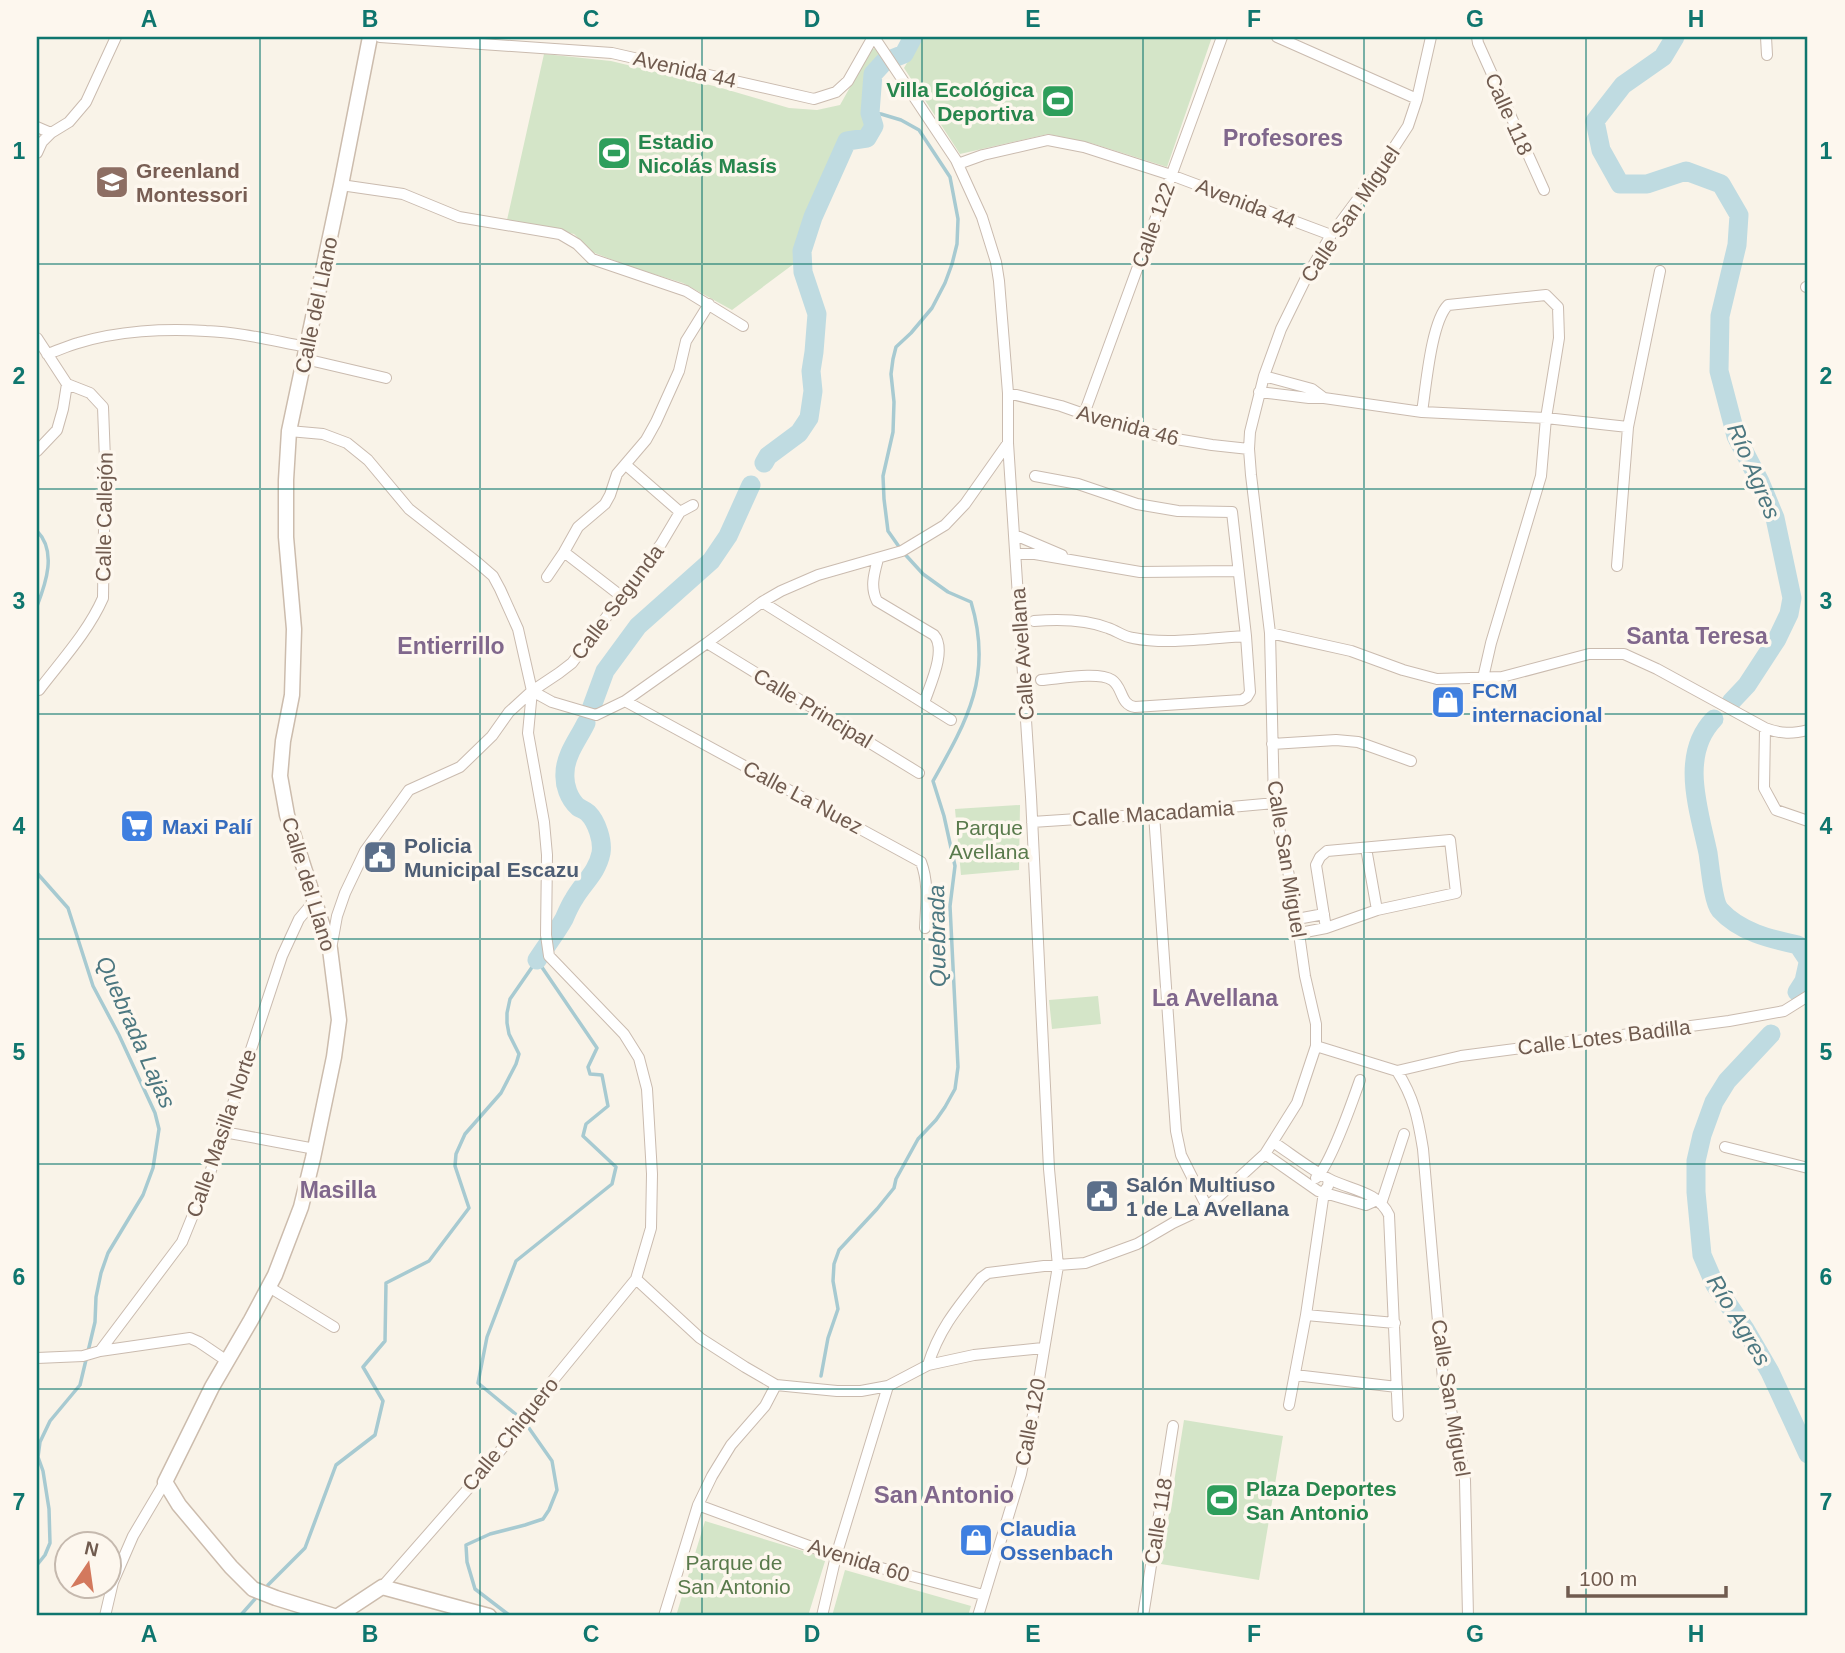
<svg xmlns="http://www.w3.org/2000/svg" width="1845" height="1653" font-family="Helvetica,sans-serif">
<rect width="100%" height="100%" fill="#f9f3e8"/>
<path fill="#d4e5c8" d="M922,37h290l-45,130 -76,-24 -43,-9 -88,20 -56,-86z
M875,48h4l5,10 -14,16 -5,39 4,12 -4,9 -22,5 -44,100 -4,24 -63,47 -49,-27 -49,-15 -42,-16 -18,-18 -67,-14 37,-166 67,7 107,26 71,21 28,2 23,-5 31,-55z
M1020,805l-1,65 -58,5 -6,-66z
M1098,996l3,28 -49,5 -3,-29z
M1184,1420l99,16 -24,144 -98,-16z
M705,1521l121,37 -18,58h-132z
M845,1570l126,36 -3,10h-136z"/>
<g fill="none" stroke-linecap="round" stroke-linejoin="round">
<path stroke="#a7cad1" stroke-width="3.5" d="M37,531c20,20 9,52 0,75
M37,873l31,35 25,78 26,49 36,78 4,16 -6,39 -10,27 -35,58 -7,20 -5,24 -1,25 -15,63 -30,36 -10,21 -2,15 5,14 6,38 1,34 -5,12 -8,10
M821,1376l7,-38 10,-29 -5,-28 1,-17 5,-14 38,-41 17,-21 2,-9 22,-40 18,-19 9,-13 10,-18 3,-22 -8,-161 5,-40 -11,-50 -11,-35c35,-62 60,-106 38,-179l-23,-10 -25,-18 -21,-23 -14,-20 -4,-32 -1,-23 10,-44 1,-30 -3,-28 2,-15 3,-12 15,-14 21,-25 13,-25 7,-19 5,-20 1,-25 -8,-42 -31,-47 -18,-10 -20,-6 -11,-1
M268,1585l37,-37 31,-83 39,-30 8,-34 -20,-34 22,-26 1,-58 43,-22 40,-53 -14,-42 1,-12 9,-20 36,-41 15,-29 3,-10 -10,-20 -2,-11v-10l3,-14 27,-39 60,88 -9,19 2,7 12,1 6,31 -22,18 -3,12 33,31 -4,17 -96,77 -29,76 -9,46 46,38 28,40 5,29 -8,20 -6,9 -18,6 -35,9 -24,11 1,17 8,27 34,26v1
M240,1616l15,-17"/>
<path stroke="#bfdbe1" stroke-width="19" d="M1675,37l-12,20 -40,28 -28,36 6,29 19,34h27l39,-13 35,13 18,31 -2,30 -17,71 -1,55 17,65 24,46 15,36 17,80 -3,16 -12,25 -30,46 -16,17
M764,463l4,-7 31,-23 10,-15 4,-27 -2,-20 3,-19 3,-38 -14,-42 -1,-21 11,-34 34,-76 20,-3 7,-12 -4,-13 3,-39 11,-12 20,-8 9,-17
M591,709l14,-38 33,-45 73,-65 17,-25 23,-51
M1714,719c-35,36 -15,91 -6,134 2,13 5,49 12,57 20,22 50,29 78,35l10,15
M537,960c9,-14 19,-27 27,-41 3,-7 6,-14 10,-20 9,-16 23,-26 27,-46 2,-12 -4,-31 -13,-40 -3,-3 -7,-4 -10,-6 -9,-8 -14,-22 -13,-34 0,-18 14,-35 21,-50
M1797,992l7,-11 4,-18
M1771,1034l-44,47 -13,21 -12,33 -6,26v31l6,63 13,30 30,44 25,43 38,82"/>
<g stroke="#cabbaf" stroke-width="12">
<path id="minor" d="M380,37l232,16 202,46 22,-7 12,-11 25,-44
M874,37l82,123 26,57 14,45 3,19 9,112v50l23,354 18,372 9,97 -24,144 -13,64 -43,142
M1277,37l140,62
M1477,37l1,6 66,147
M1766,37l1,18
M37,127l14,6
M37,153l5,-11 9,-9 18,-11 17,-20 30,-65
M958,164l25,-9 65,-15 36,7 87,28 160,60
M341,185l62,9 56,23 101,17 17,10 15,15 94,32 57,35
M1806,287h2
M37,338l30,46 -4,25 -6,21 -20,21
M47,354c10,-3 20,-8 31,-11 39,-12 87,-15 128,-12 34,1 68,10 101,16
M305,359l81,19
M1264,376l48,13 12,9
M1259,392l50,6h15l98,14 124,6 82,9
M1008,393l53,13 60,21 43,10 48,8 37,4
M1422,412c4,-25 9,-90 26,-107l98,-10 12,12 1,31 -13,80 -5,58 -50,167 -8,35
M1084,414l138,-377
M289,431l34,3 24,9 21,17 41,49 69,54 15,13 7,13 18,40 14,62 -4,42 16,89 3,33 -1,80 3,21 75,78 15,24 8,31 5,85 -1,54 -15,51 -95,116 -17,26 -36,45 -106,121
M626,465l54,47
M1035,476l43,8 59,20 41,7 54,1 14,124 4,56 -3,5 -5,3 -107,7c-15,-2 -12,-20 -23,-27 -14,-9 -54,-1 -71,0
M1015,535l47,20
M564,552l57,44
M1016,554h19l105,18 98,-1
M878,559c-4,15 -8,28 -1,42l57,34c13,15 -4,50 -10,68
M1617,566l11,-139 32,-156
M547,577l17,-25 14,-25 27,-23 5,-9 7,-21 29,-34 10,-18 23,-51 7,-30 23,-37
M762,602l189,118
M1034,621c24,-2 51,-2 74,7 9,3 16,9 25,10 34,7 78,0 113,-2
M1270,633l81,18 52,19 34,9 65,-2 87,-23h35l33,15 108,59c16,6 27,6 43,2
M707,643l212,130
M37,690h2c22,-29 49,-58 64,-92l2,-138 -2,-53 -13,-14 -23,-9
M532,691l20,11 44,13 29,-14 82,-58 55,-41 19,-11 37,-16 84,-24 43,-26 20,-21 43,-61
M625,701l296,161c8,21 5,43 4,66
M1765,728l-1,60 12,22 32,11
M1272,744l64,-4 22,2 53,19
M1154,814l22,317 5,24 26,52
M1032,822l122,-8 120,-11
M1366,848l11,62
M1297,919l27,-5
M1300,933l26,-5 51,-18 79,-17 -6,-53 -123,11 -7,6 -4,8 10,63
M331,949l6,-33 8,-23 20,-42 44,-61 51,-23 32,-31 17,-24 23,-21 27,-18 13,-10 89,-119 19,-32 13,-7
M1316,1046l81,25c17,27 21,47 26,78l20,230 14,55 8,46 3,136
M1397,1071l64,-15 268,-35 55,-10 24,-15
M224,1132l91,17
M1273,1142c18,12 37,27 56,37 21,11 49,12 60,36l9,201
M1725,1147l83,21
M1265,1154l53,37 48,14 9,-4
M1316,1178c14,-12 37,-78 44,-98
M1381,1204l23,-70
M636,1279l64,59 45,29 31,18 -11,21 -34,39 -19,31 -14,29 -34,111
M269,1287l65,40
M1306,1315l89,8
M100,1351l82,-109 28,-69 72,-217 17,-37 16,-19
M37,1358l46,-2 17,-5 90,-13 9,4 28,19
M928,1365c11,-36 30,-58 53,-87l7,-5 56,-7 41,-3 52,-19 36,-21 34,-16 58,-53 32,-51 19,-57v-22l-11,-48 -10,-71 -21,-102 -4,-170 -19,-158 -2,-26 1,-17 14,-56 17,-47 26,-53 24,-41 49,-66 28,-43 9,-27 14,-62
M1295,1375l102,12
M776,1385l61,6h24l27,-5 40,-21 46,-10 69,-7
M1289,1405l17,-90 18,-123 4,-6 1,-7
M698,1505l138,51 147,39
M105,1616l8,-34 20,-46 32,-54
M822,1616l14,-60 52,-170
M1143,1616l30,-190"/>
</g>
<g stroke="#ccbcad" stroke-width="17">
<path id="secondary" d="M334,1616l-58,-18 -23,-9 -22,-22 -52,-62 -14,-23 47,-95 39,-67 24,-45 26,-68 12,-49 21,-101 5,-37 -9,-71 -43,-134 -7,-39 3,-35 9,-46 2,-66 -8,-92v-57l3,-49 52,-246 29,-148
M338,1616l44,-29 107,29"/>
</g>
<use href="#minor" stroke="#fff" stroke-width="10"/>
<use href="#secondary" stroke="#fff" stroke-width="14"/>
</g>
<path fill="none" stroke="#0f766e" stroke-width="2" stroke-opacity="0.55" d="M260,37v1579M480,37v1579M702,37v1579M922,37v1579M1143,37v1579M1364,37v1579M1586,37v1579M37,264h1771M37,489h1771M37,714h1771M37,939h1771M37,1164h1771M37,1389h1771"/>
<defs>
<g id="stadium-square" transform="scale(1.75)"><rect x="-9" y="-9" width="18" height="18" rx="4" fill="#2e9e5b" stroke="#fdf7ee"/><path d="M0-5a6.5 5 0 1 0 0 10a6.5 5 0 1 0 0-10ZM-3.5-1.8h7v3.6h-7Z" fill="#fff"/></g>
<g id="school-square" transform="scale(1.75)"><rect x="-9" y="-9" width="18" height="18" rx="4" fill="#8d6e63" stroke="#fdf7ee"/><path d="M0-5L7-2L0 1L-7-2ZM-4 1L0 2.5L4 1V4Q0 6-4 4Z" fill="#fff"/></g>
<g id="shop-square" transform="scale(1.75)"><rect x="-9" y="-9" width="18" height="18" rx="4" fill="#3f7fe0" stroke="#fdf7ee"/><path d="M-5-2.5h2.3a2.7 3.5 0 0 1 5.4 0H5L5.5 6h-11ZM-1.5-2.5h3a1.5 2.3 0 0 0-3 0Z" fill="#fff"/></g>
<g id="supermarket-square" transform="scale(1.75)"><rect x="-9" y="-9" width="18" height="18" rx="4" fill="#3f7fe0" stroke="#fdf7ee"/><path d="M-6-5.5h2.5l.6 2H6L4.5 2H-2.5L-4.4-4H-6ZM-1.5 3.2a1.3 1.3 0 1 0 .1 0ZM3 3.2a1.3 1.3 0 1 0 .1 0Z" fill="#fff"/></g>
<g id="civic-square" transform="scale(1.75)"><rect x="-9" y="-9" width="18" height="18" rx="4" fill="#5c6f8a" stroke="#fdf7ee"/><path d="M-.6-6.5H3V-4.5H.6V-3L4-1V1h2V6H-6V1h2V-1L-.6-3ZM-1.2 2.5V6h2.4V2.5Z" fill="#fff"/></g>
</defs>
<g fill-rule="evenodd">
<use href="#stadium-square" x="1058" y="101"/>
<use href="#stadium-square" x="614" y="153"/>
<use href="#school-square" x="112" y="182"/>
<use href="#shop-square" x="1448" y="702"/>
<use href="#supermarket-square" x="137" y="826"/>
<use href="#civic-square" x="380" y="857"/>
<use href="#civic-square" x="1102" y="1196"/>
<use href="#stadium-square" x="1222" y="1500"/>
<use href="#shop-square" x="976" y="1540"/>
</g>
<g text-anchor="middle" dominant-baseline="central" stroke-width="7" stroke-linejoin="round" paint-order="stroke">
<g font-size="21" fill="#705b4f" stroke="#fdf7ee">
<text transform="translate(685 69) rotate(13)">Avenida 44</text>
<text transform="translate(1509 114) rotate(66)">Calle 118</text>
<text transform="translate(1246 203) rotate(21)">Avenida 44</text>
<text transform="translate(1350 214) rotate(-56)">Calle San Miguel</text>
<text transform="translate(1153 225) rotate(-70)">Calle 122</text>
<text transform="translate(316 305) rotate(-78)">Calle del Llano</text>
<text transform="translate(1128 425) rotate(15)">Avenida 46</text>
<text transform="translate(104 517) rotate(-89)">Calle Callejón</text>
<text transform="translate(617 602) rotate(-53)">Calle Segunda</text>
<text transform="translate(1022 654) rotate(-94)">Calle Avellana</text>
<text transform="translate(813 708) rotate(31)">Calle Principal</text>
<text transform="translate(803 797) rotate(28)">Calle La Nuez</text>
<text transform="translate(1153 813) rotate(-4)">Calle Macadamia</text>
<text transform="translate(1287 859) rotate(81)">Calle San Miguel</text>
<text transform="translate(309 884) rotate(73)">Calle del Llano</text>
<text transform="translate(1604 1037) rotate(-7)">Calle Lotes Badilla</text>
<text transform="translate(221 1133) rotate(-71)">Calle Masilla Norte</text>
<text transform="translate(1451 1398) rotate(81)">Calle San Miguel</text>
<text transform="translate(1030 1422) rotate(-79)">Calle 120</text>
<text transform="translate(510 1434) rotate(-51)">Calle Chiquero</text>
<text transform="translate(1158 1521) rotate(-81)">Calle 118</text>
<text transform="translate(859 1560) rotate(17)">Avenida 60</text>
</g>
<g font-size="21" font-weight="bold" fill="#27864d" stroke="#fdf7ee" text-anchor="start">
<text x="1034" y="89" text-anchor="end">Villa Ecológica<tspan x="1034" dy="24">Deportiva</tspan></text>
<text x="638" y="141">Estadio<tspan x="638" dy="24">Nicolás Masís</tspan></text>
<text x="1246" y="1488">Plaza Deportes<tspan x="1246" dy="24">San Antonio</tspan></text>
</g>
<g font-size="21" font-weight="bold" fill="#785e54" stroke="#fdf7ee" text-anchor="start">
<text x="136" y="170">Greenland<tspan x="136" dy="24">Montessori</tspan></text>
</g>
<g font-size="21" font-weight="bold" fill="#366cbe" stroke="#fdf7ee" text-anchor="start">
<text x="1472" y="690">FCM<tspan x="1472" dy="24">internacional</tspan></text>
<text x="162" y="826">Maxi Palí</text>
<text x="1000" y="1528">Claudia<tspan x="1000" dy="24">Ossenbach</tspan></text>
</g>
<g font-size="21" fill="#597a4c" stroke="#fdf7ee">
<text x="989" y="827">Parque<tspan x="989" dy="24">Avellana</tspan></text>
<text x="734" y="1562">Parque de<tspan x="734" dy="24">San Antonio</tspan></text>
</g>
<g font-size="21" font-weight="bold" fill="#4e5e75" stroke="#fdf7ee" text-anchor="start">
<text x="404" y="845">Policia<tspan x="404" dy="24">Municipal Escazu</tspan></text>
<text x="1126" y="1184">Salón Multiuso<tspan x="1126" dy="24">1 de La Avellana</tspan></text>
</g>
<g font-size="23" font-weight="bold" fill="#80678c" stroke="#fdf7ee">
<text x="1283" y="138">Profesores</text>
<text x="1697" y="636">Santa Teresa</text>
<text x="451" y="646">Entierrillo</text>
<text x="1215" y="998">La Avellana</text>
<text x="338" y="1190">Masilla</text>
</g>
<g font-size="23" font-style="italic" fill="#4c7780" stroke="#fdf7ee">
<text transform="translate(1754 471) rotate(67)">Río Agres</text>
<text transform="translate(937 936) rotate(-91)">Quebrada</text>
<text transform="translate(136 1032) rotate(66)">Quebrada Lajas</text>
<text transform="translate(1739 1320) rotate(59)">Río Agres</text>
</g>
<g font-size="24" font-weight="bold" fill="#80678c" stroke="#fdf7ee">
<text x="944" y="1494">San Antonio</text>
</g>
</g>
<rect width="1845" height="1653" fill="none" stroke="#fdf7ee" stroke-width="77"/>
<g transform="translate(88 1565) rotate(13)"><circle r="33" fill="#fdf7ee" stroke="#c5b9ae" stroke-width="2"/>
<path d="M0-5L12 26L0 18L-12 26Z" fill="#d3795d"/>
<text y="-10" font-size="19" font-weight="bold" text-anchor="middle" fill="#705b4f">N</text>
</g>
<path d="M1568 1586v10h158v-10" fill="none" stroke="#705b4f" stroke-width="3.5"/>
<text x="1579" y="1586" font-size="21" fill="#705b4f" stroke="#fdf7ee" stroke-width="5" paint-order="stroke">100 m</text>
<rect x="38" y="38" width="1768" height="1576" fill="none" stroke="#0f766e" stroke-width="2.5"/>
<g font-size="23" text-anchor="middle" font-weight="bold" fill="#0f766e">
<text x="149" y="27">A</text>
<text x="370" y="27">B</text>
<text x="591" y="27">C</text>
<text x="812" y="27">D</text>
<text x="1033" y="27">E</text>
<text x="1254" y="27">F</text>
<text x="1475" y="27">G</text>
<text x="1696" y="27">H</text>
<text x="19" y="159">1</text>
<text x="1826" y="159">1</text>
<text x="19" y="384">2</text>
<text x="1826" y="384">2</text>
<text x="19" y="609">3</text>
<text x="1826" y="609">3</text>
<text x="19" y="834">4</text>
<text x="1826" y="834">4</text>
<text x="19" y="1060">5</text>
<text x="1826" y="1060">5</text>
<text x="19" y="1285">6</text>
<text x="1826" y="1285">6</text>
<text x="19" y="1510">7</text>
<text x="1826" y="1510">7</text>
<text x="149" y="1642">A</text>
<text x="370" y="1642">B</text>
<text x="591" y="1642">C</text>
<text x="812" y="1642">D</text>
<text x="1033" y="1642">E</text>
<text x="1254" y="1642">F</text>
<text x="1475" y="1642">G</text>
<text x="1696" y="1642">H</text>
</g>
</svg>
